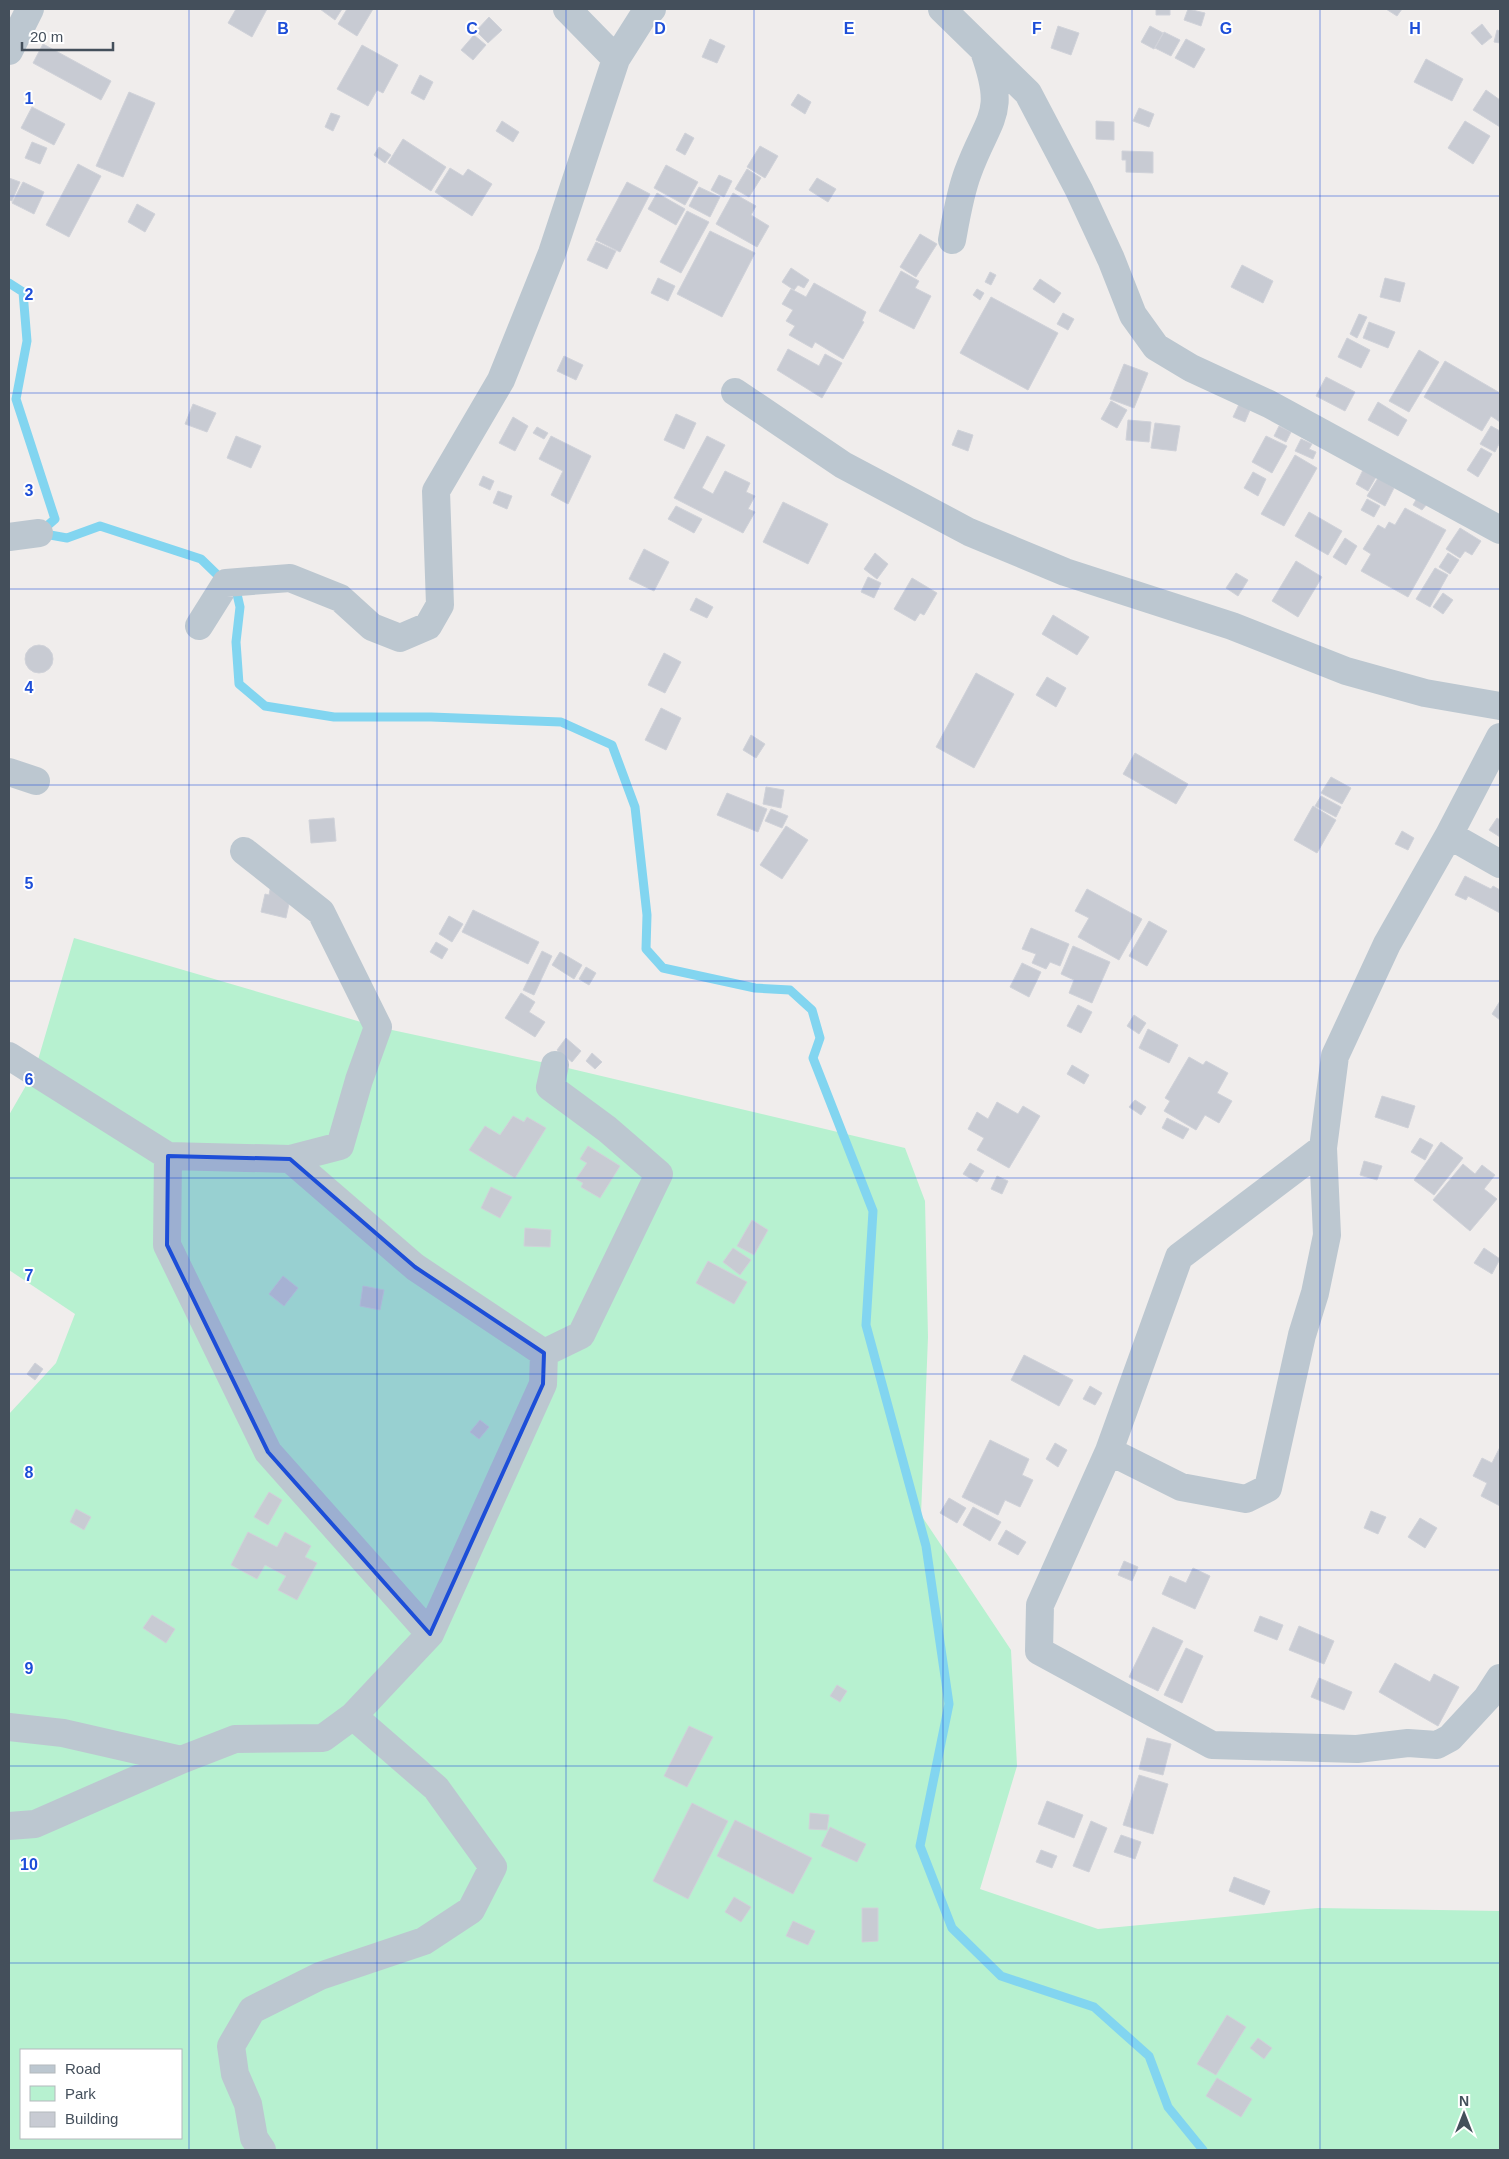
<svg xmlns="http://www.w3.org/2000/svg" width="1509" height="2159" font-family="Helvetica,sans-serif">
<rect width="100%" height="100%" fill="#f0edec"/>
<path fill="#b7f1d0" fill-rule="evenodd" d="M74,938l304,89 177,38 350,83 20,53 3,136 -7,178 90,135 6,116 -37,123 118,40 220,-21 182,3v239h-1491v-736l47,-51 19,-49 -66,-44v-155l26,-45zM21,2050h160v88h-160z"/>
<g fill="none" stroke-linecap="round" stroke-linejoin="round">
<path stroke="#82d5f0" stroke-width="9" d="M9,283l14,9 4,49 -11,58 39,120 -16,14 28,5 33,-12 101,33 36,35 3,13 -4,35 3,42 26,22 69,11h97l130,5 51,23 23,62 12,108 -1,34 17,19 92,20 35,2 22,20 8,28 -7,20 60,153 -7,114 60,221 23,158 -29,142 32,82 49,48 93,31 55,49 19,51 35,43"/>
</g>
<path fill="#c8cbd3" stroke="#d0d2d9" d="M236,9h31l-15,28 -24,-14z
M320,9h22l-7,11z
M347,9h26l-16,27 -19,-12z
M1156,9h14v6h-14z
M1188,9l17,4 -4,13 -17,-6z
M1386,9h16l-5,7z
M489,17l13,13 -14,13 -12,-12z
M1482,24l10,13 -10,8 -11,-12z
M1058,26l21,7 -8,22 -20,-7z
M1150,26l13,7 -9,16 -13,-7z
M1497,30l3,1v12l-6,-1z
M1164,32l16,8 -9,16 -16,-8z
M474,35l12,10 -13,15 -12,-10z
M710,39l15,7 -8,17 -15,-6z
M1186,39l19,10 -11,19 -19,-10z
M43,44l68,37 -10,19 -68,-37z
M362,45l36,20 -15,28 -6,-3 -9,16 -31,-17z
M1426,59l37,20 -11,22 -38,-19z
M420,75l13,7 -9,18 -13,-7z
M1486,90l14,10v27l-27,-17z
M129,92l26,11 -32,74 -27,-11z
M798,94l13,8 -6,12 -14,-9z
M32,107l33,17 -11,21 -33,-17z
M1139,108l15,6 -5,13 -16,-6z
M331,113l9,3 -7,15 -8,-4z
M502,121l17,11 -6,10 -17,-11z
M1096,121l18,1v18l-18,-1z
M1465,121l25,15 -17,28 -25,-16z
M685,133l9,5 -9,17 -9,-5z
M403,139l43,28 -15,24 -43,-28z
M32,142l15,6 -7,16 -15,-6z
M760,146l18,10 -13,22 -18,-11z
M379,147l12,8 -6,8 -11,-8z
M1122,151l31,1v21l-27,-1v-12h-4z
M78,164l23,12 -32,61 -23,-12z
M666,165l32,17 -13,23 -31,-17z
M450,168l13,8 5,-7 24,15 -20,32 -37,-24z
M747,169l14,9 -12,19 -14,-8z
M719,175l13,6 -8,16 -13,-7z
M9,178l11,4 -8,19 -3,-1z
M817,178l19,11 -8,13 -19,-12z
M23,182l21,10 -10,22 -22,-11z
M627,182l23,12 -30,58 -24,-12z
M699,187l21,10 -10,20 -21,-11z
M657,193l28,16 -9,16 -28,-16z
M733,193l23,13 -5,9 18,11 -12,21 -41,-23z
M137,204l18,10 -10,18 -17,-10z
M687,211l22,11 -28,51 -21,-11z
M710,231l45,22 -33,64 -45,-23z
M920,234l17,10 -21,33 -16,-10z
M596,242l20,9 -9,18 -20,-9z
M1242,265l31,16 -10,22 -32,-16z
M791,268l18,12 -5,8 -6,-3 -4,5 -12,-8z
M901,271l18,10 -4,7 16,8 -17,33 -35,-18z
M990,272l6,3 -5,10 -6,-3z
M658,278l17,8 -7,15 -17,-8z
M1385,278l20,5 -5,19 -20,-5z
M1040,279l21,14 -7,10 -21,-14z
M814,283l52,29 -4,9 2,1 -21,37 -28,-17 -3,6 -23,-13 6,-9 -9,-5 7,-11 -11,-6 9,-15 15,8z
M977,289l7,4 -4,7 -7,-5z
M991,297l67,36 -30,57 -68,-37z
M1063,313l11,6 -6,11 -11,-6z
M1359,314l8,3 -10,21 -7,-4z
M1369,322l26,10 -7,16 -25,-10z
M1347,338l23,12 -9,18 -23,-11z
M788,349l31,17 6,-12 17,9 -20,35 -45,-28z
M1419,350l20,12 -30,50 -20,-11z
M564,356l19,9 -7,15 -19,-9z
M1445,361l55,32v29l-9,-6 -9,15 -58,-34z
M1124,364l24,9 -14,35 -24,-9z
M1326,377l29,15 -10,19 -29,-15z
M1241,400l11,5 -7,17 -12,-5z
M1111,401l16,9 -10,18 -16,-9z
M1378,402l29,18 -9,16 -30,-16z
M193,404l23,9 -9,19 -22,-8z
M676,414l20,9 -12,26 -20,-9z
M513,417l15,9 -13,25 -16,-8z
M1128,420l23,2 -2,20 -23,-2z
M1155,423l25,3 -4,25 -25,-3z
M1279,426l12,6 -5,10 -12,-6z
M1491,426l9,5v11l-5,10 -15,-8z
M537,427l11,6 -4,6 -11,-6z
M958,430l15,5 -5,16 -16,-6z
M236,436l25,10 -10,22 -24,-10z
M551,436l40,20 -23,48 -17,-9 12,-24 -24,-12z
M707,436l18,9 -23,43 11,6 12,-23 25,12 -4,9 9,4 -7,13 7,3 -12,21 -69,-35z
M1266,436l21,10 -15,27 -20,-11z
M1301,439l11,5 -3,5 7,3 -3,7 -18,-8z
M1481,448l11,6 -14,23 -11,-7z
M1295,455l22,13 -33,58 -23,-12z
M1363,470l13,7 -8,14 -12,-7z
M1253,472l13,7 -8,17 -14,-8z
M483,476l11,5 -4,9 -11,-5z
M1378,478l16,10 -9,18 -18,-10z
M498,491l14,5 -5,13 -14,-6z
M1417,498l10,6 -5,6 -9,-5z
M1367,499l13,7 -6,11 -13,-7z
M783,502l45,22 -20,40 -45,-22z
M676,506l26,13 -8,14 -26,-14z
M1405,508l41,22 -38,67 -47,-26 10,-17 -8,-5 15,-24 7,4 4,-7 6,3z
M1309,512l33,19 -14,24 -33,-19z
M1460,528l21,13 -9,14 -7,-4 -5,7 -14,-9z
M1345,538l12,8 -11,19 -13,-8z
M644,549l25,13 -15,29 -25,-12z
M875,553l13,11 -11,15 -13,-10z
M1448,553l11,7 -9,14 -11,-7z
M1296,561l26,16 -24,40 -26,-16z
M1435,568l13,7 -18,32 -14,-8z
M1236,573l12,7 -10,16 -12,-8z
M868,577l13,6 -7,15 -13,-6z
M912,578l25,15 -13,22 -4,-2 -5,8 -21,-12z
M1443,593l10,7 -10,14 -10,-7z
M696,598l17,9 -6,11 -17,-8z
M1053,615l36,22 -12,18 -35,-21z
M25 659a14 14 0 1 1 28 0a14 14 0 1 1-28 0Z
M664,653l17,9 -16,31 -17,-8z
M976,673l38,21 -40,74 -38,-21z
M1047,677l19,11 -10,19 -20,-12z
M661,708l20,10 -15,32 -21,-10z
M751,735l14,9 -9,14 -13,-8z
M1135,753l53,31 -12,20 -53,-30z
M1331,777l20,11 -9,16 -21,-11z
M766,787l18,3 -3,18 -18,-4z
M727,793l40,16 -9,23 -41,-17z
M1321,796l20,11 -5,10 -21,-11z
M1313,806l23,14 -19,33 -23,-13z
M771,809l17,7 -6,12 -17,-7z
M334,818l2,23 -25,2 -2,-23z
M1497,818l3,2v17l-11,-7z
M786,826l22,14 -26,39 -22,-14z
M1402,831l12,7 -6,12 -13,-6z
M1465,876l26,13 2,-3 7,4v23l-32,-17 -2,4 -11,-5z
M272,879l18,20 -4,19 -25,-6 4,-18 4,1z
M1087,889l55,30 -23,41 -41,-23 11,-19 -14,-7z
M473,910l66,32 -11,22 -66,-32z
M449,916l14,8 -11,18 -13,-8z
M1149,921l18,10 -20,35 -18,-10z
M1031,928l38,16 -9,22 -10,-4 -4,7 -14,-6 4,-9 -14,-5z
M436,942l12,7 -6,10 -12,-7z
M1073,946l37,16 -18,41 -23,-10 5,-13 -13,-6z
M542,951l10,5 -18,39 -11,-5z
M560,952l22,13 -8,14 -22,-14z
M1022,963l19,9 -12,25 -19,-10z
M586,967l10,6 -7,12 -10,-6z
M521,993l14,9 -6,10 16,10 -10,15 -30,-19z
M1500,1001v19l-8,-6z
M1078,1005l14,7 -11,21 -14,-7z
M1134,1015l12,8 -7,11 -12,-8z
M1148,1029l30,16 -9,18 -30,-15z
M566,1038l15,13 -9,11 -15,-12z
M592,1053l10,9 -7,7 -9,-8z
M1189,1057l14,8 3,-4 22,12 -11,20 15,8 -13,22 -14,-8 -9,15 -32,-19 6,-10 -5,-3z
M1072,1065l17,10 -5,9 -17,-10z
M1382,1096l33,10 -7,22 -33,-11z
M1135,1100l11,7 -5,8 -12,-8z
M997,1102l21,12 5,-8 17,10 -31,52 -32,-18 7,-12 -16,-9 9,-17 11,7z
M513,1116l11,6 3,-5 19,11 -31,50 -46,-28 16,-24 15,9z
M1167,1118l22,11 -6,10 -21,-11z
M1420,1138l13,7 -8,15 -14,-8z
M1441,1142l22,16 -29,37 -20,-15z
M588,1146l32,20 -20,32 -19,-11 2,-4 -7,-4 11,-16 -7,-4z
M1364,1161l18,5 -5,14 -17,-5z
M970,1163l14,8 -7,11 -14,-8z
M1463,1164l12,10 7,-9 13,10 -11,14 13,10 -27,32 -37,-31z
M997,1176l11,5 -6,13 -11,-5z
M491,1187l21,10 -12,21 -19,-10z
M752,1220l16,10 -14,25 -17,-9z
M525,1228l26,2 -1,17 -26,-1z
M733,1248l18,12 -11,15 -17,-13z
M1484,1248l16,11 -8,15 -18,-11z
M708,1261l39,21 -13,22 -38,-21z
M283,1276l15,12 -14,18 -15,-12z
M363,1286l21,4 -4,20 -20,-4z
M1024,1355l49,25 -14,26 -48,-26z
M35,1363l8,6 -8,11 -8,-6z
M1090,1386l12,7 -7,12 -12,-6z
M480,1420l9,7 -10,12 -9,-7z
M990,1440l39,19 -7,16 11,5 -13,27 -15,-7 -7,15 -36,-18z
M1055,1443l12,7 -9,17 -12,-8z
M1500,1447v59l-19,-10 6,-13 -14,-7 9,-18 10,5z
M269,1492l13,8 -14,25 -14,-8z
M949,1498l17,10 -9,15 -17,-10z
M973,1507l28,15 -11,19 -27,-16z
M76,1509l15,8 -7,13 -14,-8z
M1371,1511l15,6 -8,17 -14,-6z
M1420,1518l17,10 -12,20 -17,-11z
M1006,1530l20,12 -8,13 -20,-11z
M248,1532l29,15 8,-15 26,14 -6,11 12,6 -20,37 -19,-10 8,-14 -21,-11 -8,14 -26,-14z
M1124,1561l14,6 -6,14 -14,-6z
M1193,1568l17,8 -15,33 -33,-15 8,-18 16,7z
M152,1615l23,14 -9,14 -23,-15z
M1260,1616l23,9 -6,15 -23,-9z
M1299,1626l35,15 -10,23 -35,-14z
M1153,1627l30,14 -25,50 -29,-14z
M1186,1648l17,8 -21,47 -18,-8z
M1395,1663l35,19 4,-8 25,13 -21,39 -59,-34z
M1319,1678l33,14 -8,18 -33,-13z
M837,1685l10,6 -7,11 -10,-6z
M689,1726l24,11 -26,50 -23,-11z
M1147,1738l24,6 -8,31 -24,-6z
M1139,1775l29,9 -15,50 -30,-9z
M1047,1801l36,14 -9,23 -36,-14z
M692,1803l36,18 -40,78 -35,-18z
M810,1813l19,2 -2,15 -18,-1z
M735,1820l77,38 -19,36 -76,-38z
M1091,1821l16,7 -18,44 -16,-6z
M830,1827l36,17 -9,18 -36,-16z
M1121,1835l20,7 -6,17 -21,-7z
M1041,1850l16,6 -5,12 -16,-6z
M1234,1877l36,14 -6,14 -35,-14z
M734,1897l17,10 -10,15 -16,-10z
M862,1908h16v33l-16,1z
M793,1921l22,10 -7,14 -22,-9z
M1227,2015l19,12 -30,48 -19,-11z
M1258,2038l14,10 -8,11 -14,-11z
M1217,2078l35,21 -11,18 -35,-21z"/>
<g fill="none" stroke-linecap="round" stroke-linejoin="round">
<path stroke="#bcc7d0" stroke-width="28" d="M567,9l49,50
M942,9l86,84 51,97 32,69 22,56 23,32 35,21 78,36 231,126
M9,51l21,-42
M952,240c4,-22 8,-47 16,-68 21,-57 39,-56 16,-121
M735,392l108,73 126,67 96,40 167,54 114,45 79,22 75,13
M9,537l30,-4
M199,626l27,-43 64,-5 50,20 32,29 28,11 28,-12 12,-21 -4,-114 65,-111 51,-127 64,-194 26,-41 10,-9
M1500,737l-51,98 -62,109 -52,112 -12,92 -144,109 -70,194 -69,154 -1,46 173,94 145,4 51,-6 29,2 13,-7 37,-40 13,-20
M9,772l27,9
M1449,835l51,29
M244,851l77,61 57,115 -19,53 -19,66 -50,13
M9,1056l159,100 122,3 125,108 129,86 -1,31 -113,250 -77,82 -30,22 -88,1 -54,21 -146,64 -26,2
M168,1156l-1,89 101,207 162,182
M544,1353l37,-18 78,-161 -52,-45 -57,-42 5,-22
M1109,1451l72,36 65,12 22,-11 34,-153 13,-42 12,-58 -4,-87
M9,1727l54,6 118,27
M262,2150l-8,-12 -6,-34 -13,-30 -4,-28 21,-36 68,-34 104,-35 47,-31 22,-43 -57,-79 -83,-72"/>
</g>
<path fill="#1d4ed8" fill-opacity="0.2" stroke="#1d4ed8" stroke-width="4" stroke-linejoin="round" d="M168,1156l122,3 125,108 129,86 -1,31 -113,250 -162,-182 -101,-207z"/>
<path fill="none" stroke="#1d4ed8" stroke-width="1" stroke-opacity="0.55" d="M189,9v2141M377,9v2141M566,9v2141M754,9v2141M943,9v2141M1132,9v2141M1320,9v2141M9,196h1491M9,393h1491M9,589h1491M9,785h1491M9,981h1491M9,1178h1491M9,1374h1491M9,1570h1491M9,1766h1491M9,1963h1491"/>
<g font-size="16" text-anchor="middle" font-weight="bold" fill="#1d4ed8" stroke="#fff" stroke-width="4" stroke-linejoin="round" paint-order="stroke">
<text x="283" y="34">B</text>
<text x="472" y="34">C</text>
<text x="660" y="34">D</text>
<text x="849" y="34">E</text>
<text x="1037" y="34">F</text>
<text x="1226" y="34">G</text>
<text x="1415" y="34">H</text>
<text x="29" y="104">1</text>
<text x="29" y="300">2</text>
<text x="29" y="496">3</text>
<text x="29" y="693">4</text>
<text x="29" y="889">5</text>
<text x="29" y="1085">6</text>
<text x="29" y="1281">7</text>
<text x="29" y="1478">8</text>
<text x="29" y="1674">9</text>
<text x="29" y="1870">10</text>
</g>
<rect width="1509" height="2159" fill="none" stroke="#444f5b" stroke-width="20"/>
<rect x="20" y="2049" width="162" height="90" fill="#ffffff" stroke="#b4b9bd"/>
<rect x="30" y="2065" width="25" height="8" fill="#bcc7d0" stroke="#b4b9bd"/>
<text x="65" y="2074" font-size="15" fill="#444f5b">Road</text>
<rect x="30" y="2086" width="25" height="15" fill="#b7f1d0" stroke="#b4b9bd"/>
<text x="65" y="2099" font-size="15" fill="#444f5b">Park</text>
<rect x="30" y="2112" width="25" height="15" fill="#c8cbd3" stroke="#b4b9bd"/>
<text x="65" y="2124" font-size="15" fill="#444f5b">Building</text>
<g transform="translate(1464 2114)" stroke="#ffffff" stroke-width="4" paint-order="stroke">
<path d="M0-4L9 19L0 12L-9 19Z" fill="#444f5b"/>
<text y="-8" font-size="14" font-weight="bold" text-anchor="middle" fill="#444f5b">N</text>
</g>
<path d="M22 42v8h91v-8" fill="none" stroke="#444f5b" stroke-width="2.5"/>
<text x="30" y="42" font-size="15" fill="#444f5b" stroke="#ffffff" stroke-width="4" paint-order="stroke">20 m</text>
</svg>
